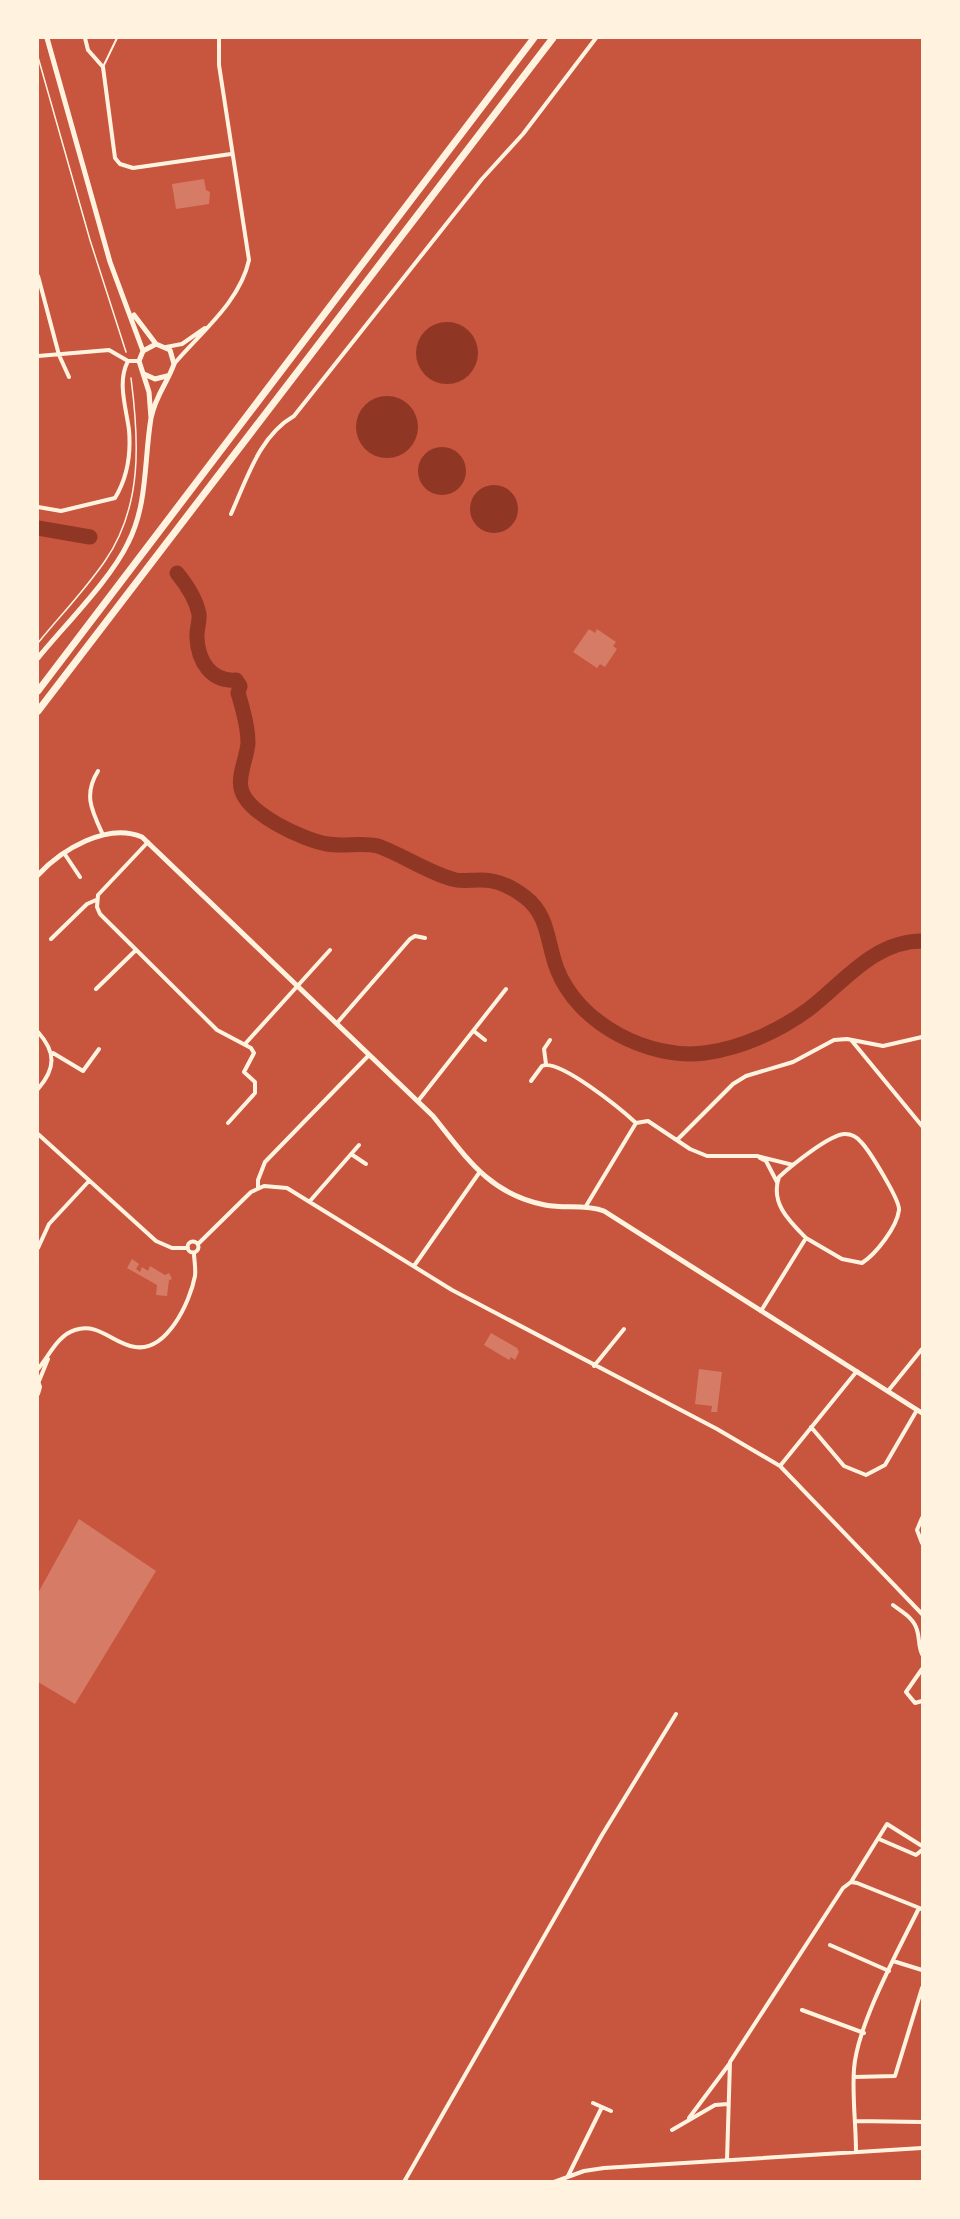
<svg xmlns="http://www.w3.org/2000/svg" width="960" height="2219" font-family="Bitter,serif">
<rect width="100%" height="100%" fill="#c8553d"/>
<path fill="#8f3625" d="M416 353a31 31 0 1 1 62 0a31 31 0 1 1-62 0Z
M356 427a31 31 0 1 1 62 0a31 31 0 1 1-62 0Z
M418 471a24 24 0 1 1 48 0a24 24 0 1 1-48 0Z
M470 509a24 24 0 1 1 48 0a24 24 0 1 1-48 0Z"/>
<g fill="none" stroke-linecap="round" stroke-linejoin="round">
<path stroke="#8f3625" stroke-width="15" d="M38,528l52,9
M177,573c9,11 19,26 22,41 1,8 -3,16 -2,24 1,23 14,44 39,42l4,6 -2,7c5,16 10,33 10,50 -1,14 -10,32 -7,45 5,26 63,52 86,56 17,3 34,-2 51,2 25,9 49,26 74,33 9,3 17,1 27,1 16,-1 33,7 46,17 24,18 22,46 32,72 21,55 92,91 148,84 37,-5 74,-22 104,-44 35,-27 65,-68 113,-68"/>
</g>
<path fill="#d67c66" d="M204,179l2,11 4,2 -1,12 -33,5 -4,-25z
M589,629l6,4 2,-4 19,13 -3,4 4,3 -12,18 -5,-3 -3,4 -24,-16z
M132,1259l7,5 -3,5 4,3 2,-5 6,4 2,-5 15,9 4,-2 3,6 -3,1 -2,16 -11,-1 1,-10 -30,-17z
M491,1333l26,15 2,4 -4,8 -4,-3 -2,3 -25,-15z
M699,1369l23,3 -5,40h-6l1,-6 -17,-2z
M79,1519l77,52 -81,133 -37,-22v-89z"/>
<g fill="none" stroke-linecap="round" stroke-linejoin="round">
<path stroke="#fff3e0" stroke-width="1.5" d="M38,57l52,183 36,112
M38,643c22,-27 47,-53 67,-82 38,-55 34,-121 26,-183"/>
<path stroke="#fff3e0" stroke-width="2" d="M103,67l14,-29"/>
<path stroke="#fff3e0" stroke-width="4" d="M85,38l3,12 15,17 12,91 5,6 13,4 98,-14
M38,276l21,79 10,22
M166,347l16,-3 23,-16
M38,356l71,-6 19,11h11
M174,364c26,-31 66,-62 75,-104l-30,-195v-27
M38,507l23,4 54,-13c12,-20 16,-45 14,-68 -3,-23 -12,-48 -1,-69
M231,514c16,-35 28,-78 63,-98l188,-237 41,-45 73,-96
M98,771c-15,24 -6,40 5,64
M148,842l-50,53 -1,12 3,7 117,116 34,18 3,5 -10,19 11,10v11l-27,30
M64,853l16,24
M51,939l36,-35 9,-4
M96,989l40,-39
M337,1023l73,-84 5,-3 10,2
M38,1032c18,20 18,36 0,57
M475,1032l10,8
M852,1041l70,85
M245,1044l85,-94
M53,1053l30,18 16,-22
M546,1064l-2,-15 6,-9
M531,1081l11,-15c17,-8 80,44 94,57
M418,1101l88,-112
M38,1134l118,107 16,7h16
M677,1140l56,-56 13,-8 47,-14 41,-22 13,-1 36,7 39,-9
M351,1154l15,10
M760,1158l6,3 11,21
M258,1188v-8l7,-18 104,-107
M310,1201l49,-56
M586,1206l50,-83 12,-2 42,28 17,7h50l36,9
M187.5 1247a5.5 5.5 0 1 1 11 0a5.5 5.5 0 1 1-11 0Z
M198,1244l53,-52 13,-6 23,2 165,102 265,139 63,37 142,148
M38,1248l11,-24 40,-43
M414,1266l65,-93
M761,1311l45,-73 36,21 20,4c14,-9 35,-36 37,-53 1,-10 -30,-60 -38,-68 -4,-5 -10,-8 -16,-8 -15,0 -54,32 -66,43 -9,26 10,44 27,61
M594,1366l30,-37
M38,1369c11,-13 20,-34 37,-39 24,-8 38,14 60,17 32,5 55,-45 60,-71 1,-8 -1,-16 -1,-23
M39,1381l9,-22
M888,1391l34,-42
M38,1394l2,-7 -2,-6
M811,1427l33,39 22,9 19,-10 32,-55
M780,1466l77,-95
M922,1518l-5,12 5,13
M893,1605c9,7 21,13 24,25 3,9 1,16 5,24
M922,1669l-16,23 9,11 7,-2
M879,1839l37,16 6,-5
M851,1882l36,-58 35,22
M830,1945l59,26
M893,1961l29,9
M802,2010l62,23
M854,2077l41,-1 27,-88
M593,2103l18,8
M689,2118l41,-55
M856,2121l66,1
M672,2130l43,-25 13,-1
M856,2152c0,-28 -4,-56 -2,-83 3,-44 45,-120 65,-161
M727,2160l3,-98 113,-174 8,-6 6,1 65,26
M568,2176l34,-69
M404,2182l198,-347 74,-121
M554,2182l30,-11 20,-3 318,-20"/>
<path stroke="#fff3e0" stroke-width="5" d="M47,38l63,224 33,89
M134,315l22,29
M144,374l11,5 12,-3
M38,658c26,-32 73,-79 90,-115 20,-39 16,-83 23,-125 5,-24 16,-34 23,-54l-4,-14 -14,-6 -13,7 -4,10 10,31 2,26"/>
<path stroke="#fff3e0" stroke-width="5" d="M38,875c23,-25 69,-53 104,-38l291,279c33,41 56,78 112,89 20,4 40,-1 59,6l318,202"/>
<path stroke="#fff3e0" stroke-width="7" d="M38,691l496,-653
M38,711l515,-673"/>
</g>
<rect width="960" height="2219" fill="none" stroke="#fff3e0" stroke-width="78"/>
</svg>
